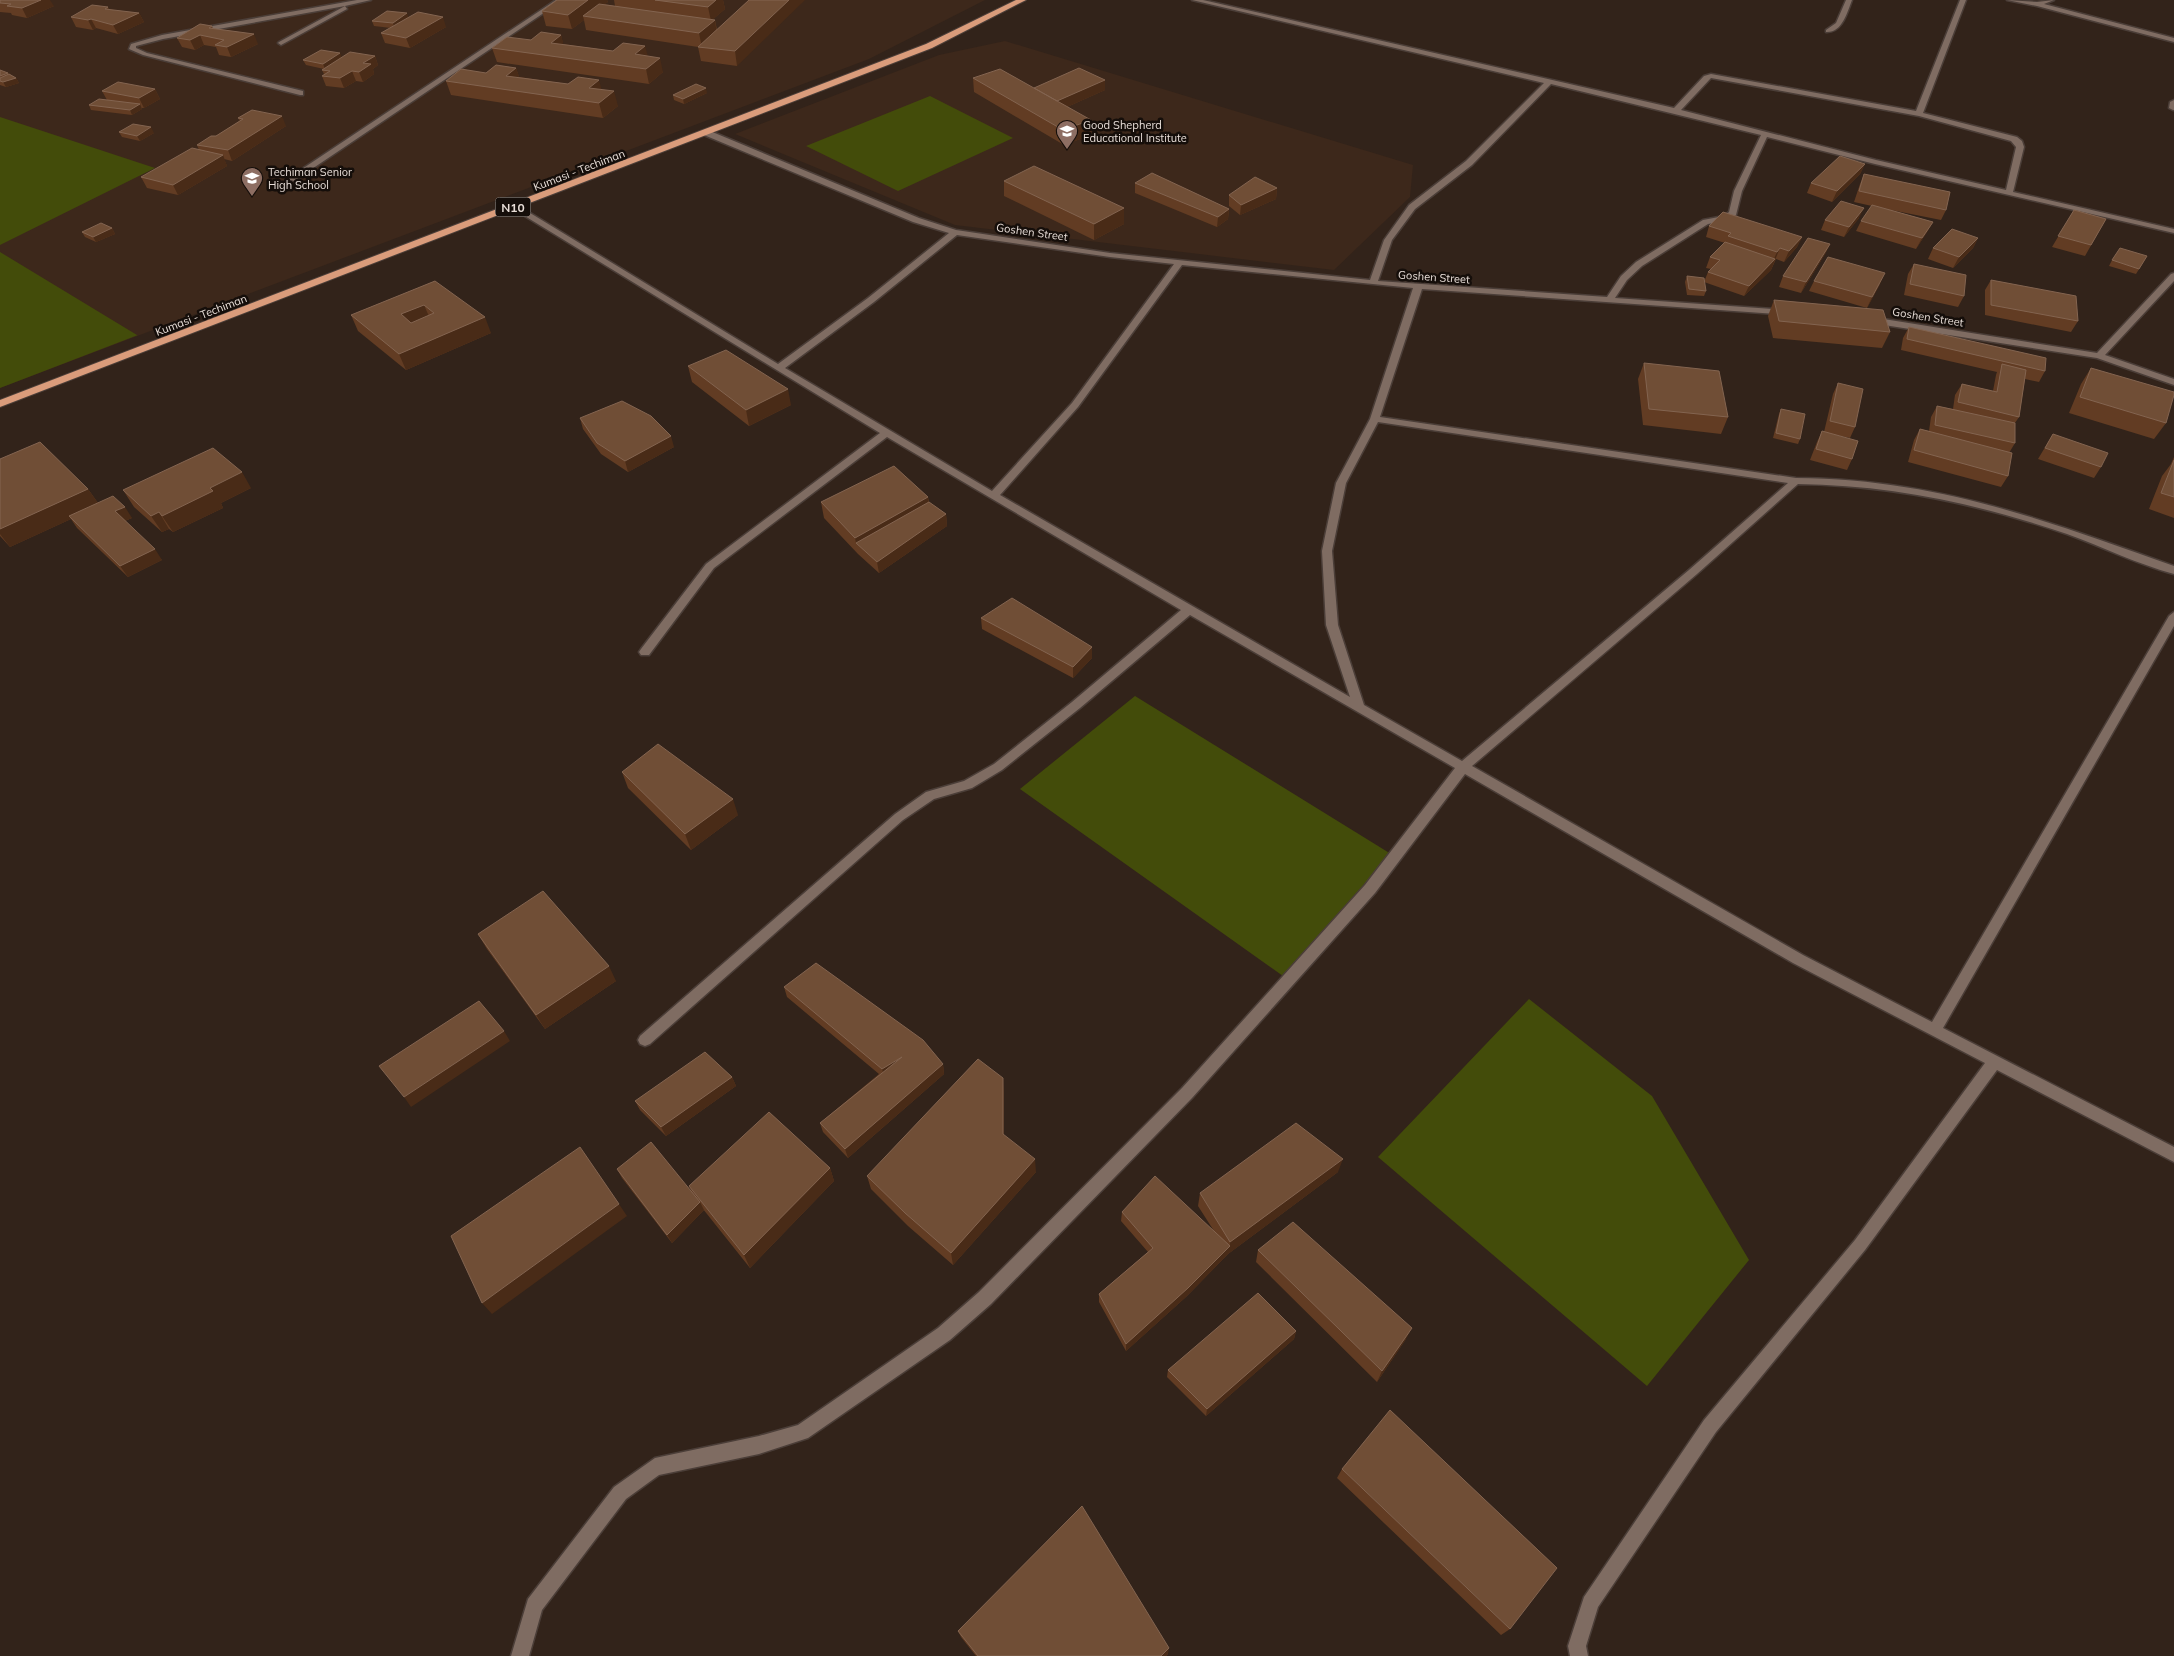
<svg xmlns="http://www.w3.org/2000/svg" width="2174" height="1656" font-family="Mulish,sans-serif">
<rect width="100%" height="100%" fill="#32231a"/>
<path fill="#3d281b" d="M0,0h985l-116,59 -869,329z
M1005,41l408,124 -3,32 -76,73 -379,-45 -220,-91 204,-79z"/>
<path fill="#434c0a" d="M930,96l83,42 -115,53 -92,-45z
M0,117l155,51 -155,77z
M0,252l137,83h1l-138,53z
M1135,696l256,158 -108,122 -263,-187z
M1529,999l123,97 97,164 -102,126 -269,-229z"/>
<g fill="none" stroke-linecap="round" stroke-linejoin="round">
<g stroke="#4b3e38" stroke-width="3">
<path id="service" d="M357,0h14l-26,6 2,3 -66,36 -3,-2 1,-1 66,-36 -182,33 -27,7v2l11,5 156,38v4h-3l-157,-40 -14,-6 2,-5 31,-9z
M556,0h7l-269,181 -7,-2z"/>
</g>
<g stroke="#4b3e38" stroke-width="3">
<path id="minor" d="M1192,0h11l471,108 30,-32 7,-2 205,37 44,-111h6l-43,113 94,24 5,4 2,6 -11,45 161,37v4l-299,-69 -108,-27 -25,54 -6,24 -6,5 -22,4 -66,42 -15,14 -12,18 172,12 4,3 -1,2 -368,-26 -42,128 416,61c141,1 248,42 378,88v8c-37,-10 -71,-27 -107,-40 -88,-30 -176,-49 -269,-50l-101,90 -225,192 331,189 129,67 237,-406 5,-4v14l-231,402 231,119v15l-177,-92 -132,180 -149,182 -118,175 -12,39 2,10h-18l-2,-10 16,-49 120,-177 151,-180 130,-177 -192,-100 -328,-189 -90,119 -183,205 -201,206 -41,36 -142,98 -49,16 -100,21 -33,24 -84,111 -13,46h-18l17,-57 86,-112 41,-29 104,-22 39,-11 140,-97 41,-36 203,-204 183,-203 90,-117 -265,-153 -110,93 -78,62 -30,18 -38,11 -31,21 -253,224 -5,2 -5,-2 -2,-4 2,-4 255,-222 31,-22 38,-11 30,-17 78,-62 109,-92 -294,-173 -173,131 -65,87h-8l-2,-3 2,-3 65,-85 174,-131 -370,-226 7,-2 261,159 90,-66 81,-65 -36,-11 -209,-87v-4h6l209,87 37,12 154,23 260,27 14,-40 25,-35 57,-44 78,-78zM1711,78l208,38 92,25 5,6 -10,43 -130,-30 -195,-50zM1551,84l210,51 -27,56 -5,21 -5,4 -21,4 -67,42 -15,14 -14,21 -229,-16 14,-41 23,-31 57,-44zM957,235l153,22 64,7 -102,139 -80,88 -207,-123 89,-66zM1182,265l231,23 -43,131 -34,64 -14,68 4,74 24,72 -350,-202 78,-88zM1378,422l410,61 -99,87 -227,191 -98,-56 -26,-80 -6,-74 14,-68z
M1846,0h6c-5,13 -10,33 -26,32v-2l10,-7z
M2007,0l30,2 17,-2 -10,4 130,34v4l-137,-36z
M2174,100v10h-1l-4,-2 1,-6z
M2174,273v8l-69,74 69,24v6l-77,-27 -226,-35 -4,-3 4,-3 226,36 74,-79z"/>
</g>
<g stroke="#4b3e38" stroke-width="2">
<path id="trunk" d="M1016,0h10l-94,48 -932,359v-7l926,-356z"/>
</g>
<use href="#service" fill="#7f6c62" fill-rule="evenodd"/>
<use href="#minor" fill="#7f6c62" fill-rule="evenodd"/>
<use href="#trunk" fill="#da9c7b" fill-rule="evenodd"/>
</g>
<path fill="#623c23" d="M0,0l54,6 -27,12 -15,-3 -1,-2 -11,-1z
M557,0h50l1,2 -4,2 11,2 -1,-6h109l2,9 -13,11h3l2,10 32,-30 -12,66 -36,-5 -3,-14 -112,-17 -2,-10 -12,9 -26,-3 -4,-15z
M108,7l1,3 30,3 5,9 -26,12 -22,-6 -3,2 -17,-3 -5,-10z
M409,18l37,9 -36,21 -25,-5 -4,-10 10,-5 -17,-2 -2,-5z
M212,26l1,3 45,15 -27,13 -12,-2 -3,-8 -12,-2 -9,5 -13,-3 -5,-9z
M561,35l2,9 85,12 15,16 -14,12 -152,-22 -5,-14 39,-8z
M375,56l3,9 -5,4 1,5 -11,8 -7,-1 -12,7 -18,-2 -4,-10 2,-2 -2,-4 2,-1 -18,-4 -3,-5 39,-3z
M516,68l3,9 82,12 17,17 -15,12 -152,-23 -5,-14z
M0,70l8,3 1,1 7,4 3,5 -13,4 -6,-2z
M973,78l61,10 71,2 -38,17 24,28 -27,10 -90,-53z
M155,89l5,10 -16,9h-2v1l-10,6 -41,-5 -2,-5 18,-5 -5,-9z
M707,93l-23,11 -10,-4 -1,-5z
M238,118l48,8 -54,35 -8,-2 3,7 -49,29 -31,-7 -6,-11 58,-27 -2,-5 19,-9 24,-15z
M119,132l35,1 -14,8 -18,-4z
M1865,164l-5,10 -28,28 -25,-9 4,-10z
M1864,174l82,36 -5,10 -50,-10 42,12 -6,10 -11,17 -60,-18 5,-10 11,-15 -18,-4 6,-18z
M1004,181l120,43 -30,16 -90,-44z
M1135,183l94,26 -1,10 -11,8 -82,-34z
M1277,188l-1,11 -36,16 -11,-9v-11z
M2074,210l32,9 -21,37 -33,-9z
M1859,218l-15,19 -23,-7 4,-10z
M1709,226l93,11 -5,10 -13,15 -8,-3 -5,11 -27,26 -40,-14 2,9 -2,5 -17,-1 -2,-13 2,-6 17,6 4,-10 3,-3 -5,-1 4,-11 15,-14 -19,-6z
M112,228l3,6 -19,8 -11,-5 -3,-5z
M1978,238l-5,10 -20,20 -25,-9 5,-11z
M1830,244l-5,10 -24,39 -22,-6 4,-11z
M2147,256l-11,18 -27,-8 3,-6z
M1914,264l50,32 -6,11 -54,-12 4,-21z
M1991,280l87,41 -7,11 -86,-17v-25z
M435,281l56,52 -85,37 -48,-39 -7,-16z
M1814,281l66,3 -13,24 -58,-17z
M1774,300l116,32 -8,16 -109,-10 -5,-22z
M1909,327l136,44 -6,11 -14,-3 -6,38 -4,6v20l-6,10 -1,23 -7,11 -93,-25 6,-22 6,-11 9,2 2,-14 6,-11 16,3 2,-14 7,-11 31,7 3,-16 1,-3 -96,-22 2,-12z
M1644,363l84,54 -7,17 -78,-9 -5,-46z
M688,366l103,39 -42,21 -57,-44z
M2091,368l75,55 -12,16 -85,-26 12,-29z
M1838,383l17,44 -5,11 -19,-4 21,25 -5,11 -37,-10 7,-18 5,-11 2,1 9,-38z
M1781,409l19,30 -2,5 -25,-6 6,-24z
M580,418l94,29 -46,25 -27,-18 -18,-25z
M2053,434l48,33 -7,11 -56,-19z
M2174,457v61l-25,-9 13,-33 9,-12z
M0,459l88,30 10,14 34,15 -7,3 37,39 -34,17 -51,-49 -6,-9 -61,28 -10,-11z
M251,488l-30,15 2,5 -50,24 -4,-3 -7,3 -28,-25 -11,-17z
M928,497l1,5 17,12 1,12 -68,47 -21,-19 -34,-36 -3,-16z
M981,618l111,29v11l-19,20 -91,-49z
M622,772l116,43 -47,35 -63,-62z
M478,934l138,47 -71,48 -58,-80z
M784,987l159,77 1,10 -96,84 -25,-26 -3,-9 59,-49 -92,-77z
M732,1077l4,9 -70,50 -26,-26 -5,-9z
M1004,1092v43l32,37 -83,93 -45,-39 -37,-37 -4,-13z
M830,1168l4,13 -84,87 -47,-59 1,1 -32,33 -50,-65 -5,-9 75,24 -3,-7z
M1338,1172l-110,82 -41,42 -61,55 -27,-49v-8l49,-42 -27,-31 1,-9 92,19 -16,-25 2,-13z
M1258,1250l148,89 -29,43 -121,-120z
M1296,1331l-2,8 -88,77 -39,-39 1,-7z
M1342,1469l168,160 -9,6 -164,-157z
M958,1631l210,23 -2,2h-190l-15,-19z"/>
<path fill="#492b17" d="M41,0h9l4,6 -27,12 -5,-10z
M588,0h19l1,2 -20,15 -5,-1 1,4 -12,9 -4,-14z
M716,0h7l2,9 -14,12 -3,-14z
M789,0h16l-68,66 -2,-15z
M139,13l5,9 -26,12 -5,-9z
M407,13l2,5 -15,10 -1,-5z
M443,17l3,10 -36,21 -4,-10z
M91,19l5,9 -3,2 -5,-10z
M715,20l2,15 -15,13 -3,-15z
M254,34l4,10 -27,13 -4,-10z
M200,35l4,10 -9,5 -5,-10z
M561,35l4,15 -10,7 -4,-14z
M645,46l4,14 -10,9 -4,-15z
M340,53l2,5 -17,11 -2,-5z
M375,56l3,9 -5,4 1,5 -11,8 -4,-10 4,-9z
M660,58l3,14 -14,12 -3,-15z
M516,68l5,14 -15,-6z
M352,71l4,10 -12,7 -4,-10z
M16,78l3,5 -13,4 -3,-5z
M599,80l4,15 -14,-7z
M1105,80v10l-47,21 -1,-10z
M706,88l1,5 -23,11 -1,-5z
M155,89l5,10 -16,9 -5,-10z
M614,91l4,15 -15,12 -4,-15z
M140,104l2,5 -10,6 -2,-5z
M282,116l4,10 -54,35 -4,-11z
M1091,120v15l-27,10 -1,-15z
M151,127l3,6 -14,8 -3,-5z
M223,155l4,11 -49,29 -5,-10z
M1865,164l-5,10 -28,28 5,-11z
M1277,188l-1,11 -36,16 1,-10z
M1124,208v16l-30,16v-16z
M1864,208l-5,10 -15,19 5,-10z
M1229,209l-1,10 -11,8 1,-10z
M1933,222l-6,10 -11,17 6,-11z
M112,228l3,6 -19,8 -3,-5z
M1802,237l-5,10 -13,15 5,-11z
M1978,238l-5,10 -20,20 6,-11z
M1830,244l-5,10 -24,39 5,-11z
M1780,248l-9,22 -27,26 5,-10 24,-25 4,-9z
M1885,273l-5,11 -13,24 5,-11z
M424,305l7,16 -24,9 -6,-16z
M485,317l6,16 -85,37 -7,-16z
M788,389l3,16 -42,21 -3,-16z
M671,436l3,11 -46,25 -3,-11z
M242,472l9,16 -30,15 2,5 -50,24 -11,-16 48,-28z
M88,489l12,17 -31,10 2,3 -61,28 -10,-13v-5z
M928,497l2,16 -74,30 -1,-5z
M125,507l7,11 -10,4 -7,-11z
M159,512l10,17 -7,3 -11,-16z
M946,514l1,12 -68,47 -2,-11z
M155,549l7,11 -34,17 -8,-11z
M1092,647v11l-19,20v-11z
M733,799l5,16 -47,35 -6,-16z
M609,966l7,15 -71,48 -9,-14z
M504,1031l6,10 -99,66 -7,-10z
M902,1057l-17,22 -3,-10z
M943,1064l1,10 -96,84 -3,-9z
M732,1077l4,9 -70,50 -5,-9z
M1003,1078l1,14v56l-1,-14z
M1035,1159l1,13 -83,93 -2,-12z
M1343,1159l-5,13 -110,82 -41,42 -61,55v-7l104,-98v-4z
M830,1168l4,13 -84,87 -6,-13z
M700,1202l4,8 -32,33 -5,-8z
M619,1204l8,12 -135,98 -10,-11z
M1412,1328l-6,11 -29,43 5,-11z
M1296,1331l-2,8 -88,77 1,-7z
M1169,1648l-1,6 -2,2h-5z"/>
<path fill="#704e36" stroke="#836450" fill-rule="evenodd" d="M0,0h41l-19,8 -15,-2 4,-2 -11,-1z
M557,0h31l-20,15 -26,-4z
M655,0h61l-8,7z
M749,0h40l-54,51 -37,-4z
M599,4l116,16 -16,13 -116,-17z
M92,5l16,2 -3,2 34,4 -26,12 -22,-6 -3,1 -17,-3z
M387,11l20,2 -14,10 -21,-2z
M418,12l25,5 -37,21 -25,-5z
M200,24l12,2 -3,2 45,6 -27,13 -12,-2 9,-5 -24,-5 -10,5 -13,-2z
M541,32l20,3 -10,8 62,8 10,-8 22,3 -10,8 25,4 -14,11 -154,-21 15,-11 24,3z
M321,50l19,3 -17,11 -20,-4z
M350,52l25,4 -12,7 8,1 -12,8 -7,-1 -12,7 -18,-2 8,-5 -8,-1z
M496,65l20,3 -10,8 62,8 10,-7 21,3 -10,8 25,3 -15,12 -153,-22 15,-12 25,4z
M1079,68l26,12 -48,21 -23,-13z
M1000,69l91,51 -28,10 -90,-52z
M0,70l8,3 -8,3z
M9,74l7,4 -13,4 -3,-1v-3z
M118,82l37,7 -16,9 -37,-7z
M696,84l10,4 -23,11 -10,-4z
M99,99l41,5 -10,6 -41,-5z
M252,110l30,6 -54,34 -31,-5 14,-9h5l27,-17 -5,-1z
M133,124l18,3 -14,9 -18,-4z
M192,148l31,7 -50,30 -32,-8z
M1840,156l25,8 -28,27 -26,-8z
M1034,166l90,42 -30,16 -90,-43z
M1152,173l77,36 -11,8 -83,-34z
M1864,174l86,18 -4,18 -87,-19z
M1255,177l22,11 -36,17 -12,-10z
M1841,201l23,7 -15,19 -24,-7z
M1872,205l61,17 -11,16 -61,-17z
M2074,210l32,9 -15,26 -33,-9z
M1723,212l79,25 -13,14 -9,-3 -3,4 -49,-16 3,-3 -22,-7z
M101,223l11,5 -19,9 -11,-5z
M1952,229l26,9 -19,19 -26,-9z
M1808,238l22,6 -24,38 -23,-6z
M1725,242l50,17 -26,27 -41,-14 12,-12 -10,-3z
M2120,248l27,8 -8,13 -27,-9z
M1828,257l57,16 -13,24 -58,-16z
M1914,264l52,11 -2,21 -54,-12z
M1687,276l17,2 2,13 -17,-2z
M1991,280l85,16 2,25 -87,-16z
M435,281l50,36 -86,37 -48,-39zM424,305l10,8 -23,10 -10,-9z
M1774,300l109,10 7,22 -111,-11z
M1909,327l137,31 -1,13 -138,-32z
M726,350l62,39 -42,21 -58,-44z
M1644,363l75,8 9,46 -79,-8z
M2002,364l24,6 -7,47 -61,-15 4,-18 35,8z
M2091,368l83,24v3l-8,28 -86,-26z
M1838,383l25,6 -8,38 -25,-6z
M622,401l29,15 20,20 -46,25 -28,-18 -17,-25z
M1937,406l78,17v20l-80,-18z
M1781,409l24,5 -5,25 -24,-6z
M1920,429l92,24 -4,23 -94,-26z
M1822,431l36,10 -6,18 -36,-10z
M2053,434l55,19 -7,14 -56,-19z
M40,442l48,47 -88,40v-70z
M213,448l29,24 -32,16 3,3 -51,25 -3,-4 -8,4 -28,-26z
M2174,460v37l-13,-4z
M894,466l34,31 -73,41 -34,-36z
M113,496l12,11 -10,4 40,38 -35,17 -51,-50z
M929,502l17,12 -69,48 -21,-19z
M1012,598l80,49 -19,20 -92,-49z
M658,744l75,55 -48,35 -63,-62z
M543,891l66,75 -73,49 -58,-81z
M816,963l107,77 20,24 -98,85 -25,-26 82,-66 -20,12 -98,-82z
M479,1001l25,30 -100,66 -25,-31z
M705,1052l27,25 -71,50 -26,-26z
M978,1059l25,19v56l32,25 -84,94 -46,-40 -38,-37z
M769,1112l61,56 -86,87 -55,-69z
M1296,1123l47,36 -113,83 -30,-49z
M651,1142l49,60 -33,33 -50,-66z
M580,1147l39,57 -137,99 -31,-67z
M1155,1176l75,70 -42,42 -62,56 -27,-50 54,-46 -31,-36z
M1293,1222l119,106 -30,43 -124,-121z
M1258,1293l38,38 -89,78 -39,-39z
M1390,1410l167,158 -47,61 -168,-160z
M1082,1506l87,142 -8,8h-183l-20,-25z"/>
<defs>
<g id="school-pin" transform="scale(1.125)"><path d="M0 17L-7.5 6A9.5 9.5 0 1 1 7.5 6Z" fill="#8d6e63" stroke="#150e0a"/><path d="M0-5L7-2L0 1L-7-2ZM-4 1L0 2.5L4 1V4Q0 6-4 4Z" fill="#fff"/></g>
</defs>
<g fill-rule="evenodd">
<use href="#school-pin" x="1067" y="131"/>
<use href="#school-pin" x="252" y="178"/>
</g>
<g text-anchor="middle" dominant-baseline="central" stroke-width="5" stroke-linejoin="round" paint-order="stroke">
<g font-size="11" fill="#e8ded8" stroke="#150e0a" text-anchor="start">
<text x="1083" y="125">Good Shepherd<tspan x="1083" dy="13">Educational Institute</tspan></text>
<text x="268" y="172">Techiman Senior<tspan x="268" dy="13">High School</tspan></text>
</g>
<g font-size="11" fill="#e8ded8" stroke="#150e0a">
<text transform="translate(579 170) rotate(-21)">Kumasi - Techiman</text>
<text transform="translate(1032 232) rotate(8)">Goshen Street</text>
<text transform="translate(1434 277) rotate(4)">Goshen Street</text>
<text transform="translate(201 315) rotate(-21)">Kumasi - Techiman</text>
<text transform="translate(1928 317) rotate(9)">Goshen Street</text>
</g>
<rect fill="#150e0a" stroke="#a9a09a" stroke-width="1" x="495.5" y="197.5" width="35" height="19" rx="4"/>
<g font-size="12" font-weight="bold" fill="#e8ded8">
<text x="513" y="207">N10</text>
</g>
</g>
</svg>
